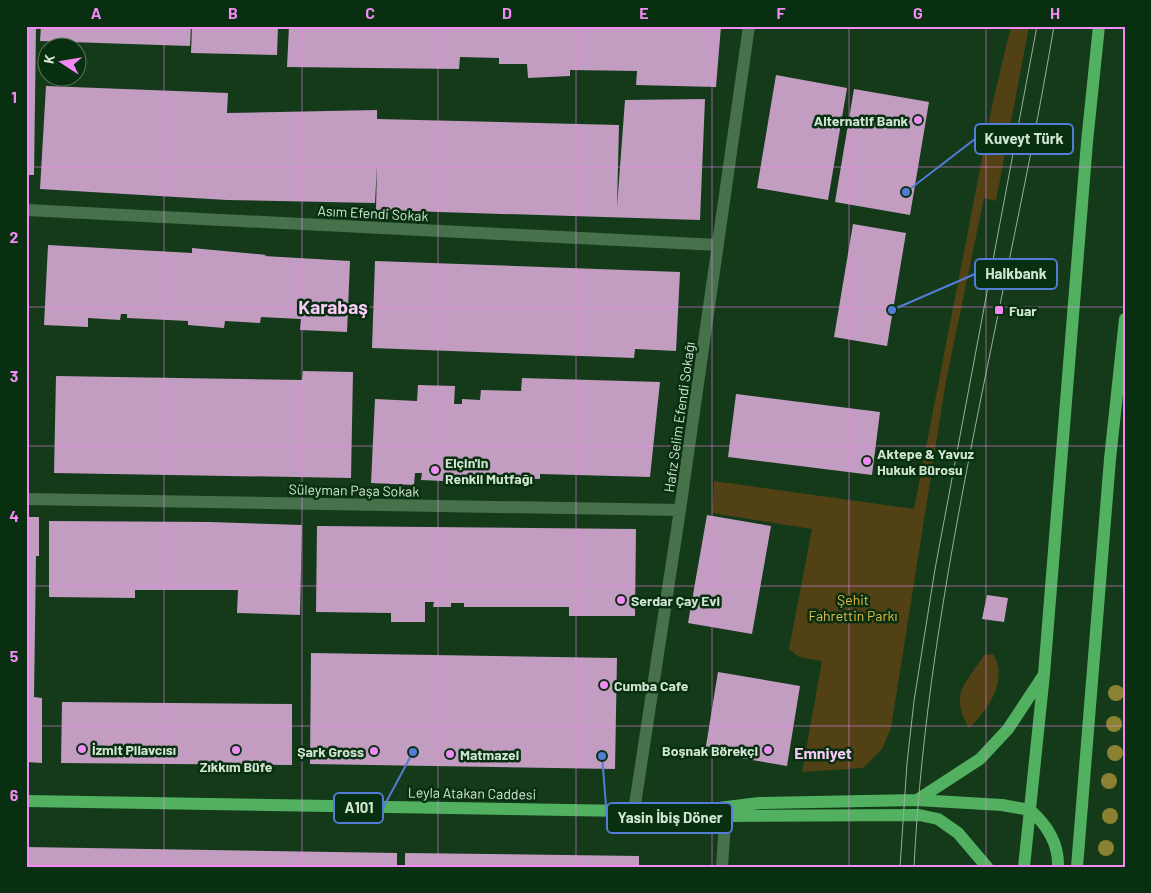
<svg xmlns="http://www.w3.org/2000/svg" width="1151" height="893" font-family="Barlow,sans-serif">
<rect width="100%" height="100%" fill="#143a1a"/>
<path fill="#524115" d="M1011,26h18l-33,175 -12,-3 -38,183 -55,347 -9,21 -19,19 -61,4 20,-111 -23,-4 -10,-8 23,-120 -100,-16 2,-32 200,28 80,-412z
M993,654c16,26 -5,56 -24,74 -20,-34 -4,-43 15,-73z"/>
<path fill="#c39cc2" d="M26,26h10l-2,149h-8z
M41,26h150l-1,20 -150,-5z
M192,26h86l-1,29 -86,-2z
M289,26h432l-5,61 -80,-2 1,-14 -67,-1v6l-42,2 -1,-14h-28v-6l-39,-1 -1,12 -172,-2z
M776,75l71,13 -19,112 -71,-12z
M46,86l182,7 -1,20 150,-3v9l242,6 -2,82 8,-107 80,-1 -5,121 -324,-10 1,-45 -2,38 -148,-3 -187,-11z
M854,89l75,13 -19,113 -75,-13z
M853,224l53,9 -19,113 -53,-9z
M48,245l144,8v-5l75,7 -3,1 86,5 -3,71 -47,-2 1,-11 -40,-2 -1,6 -35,-2 -1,7 -36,-3v-4l-61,-3v-4h-6l-1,6 -32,-2v9l-44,-2z
M375,261l305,11 -4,79 -41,-2 -1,9 -262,-10z
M303,371l50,1 -2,106 -297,-5 2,-97 246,4z
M522,378l138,4 -10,95 -110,-3v5l-73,-2v3h-9v-3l-14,-1 -1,5 -22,-1 1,-7h-7l-1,12 -43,-2 4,-84 42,2 1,-16 37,1 -1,18h8v-5l18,1 1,-10 40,1z
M736,394l144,18 -8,63 -144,-18z
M707,515l64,11 -19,108 -64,-11z
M26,517h13v39h-3l-2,141 8,1v65l-16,-1z
M49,521l160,1 93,3 -2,90 -63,-2 1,-23h-103v8l-86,-1z
M317,526l319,3 -1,87h-66v-9h-105v-4h-13v4h-18l1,-5h-9v20h-34v-9l-75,-1z
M987,595l21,3 -4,24 -22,-3z
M311,653l306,5 -2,111 -305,-5z
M718,672l82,14 -13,80 -82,-14z
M62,702l230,2v61l-231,-2z
M26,847l371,6v14h-371z
M405,853l234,3v11h-234z"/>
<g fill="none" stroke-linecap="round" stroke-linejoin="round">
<path stroke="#46714b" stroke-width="12" d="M26,210l692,35
M26,499l654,11
M634,811l46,-301 69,-484
M722,867l4,-60"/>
<path stroke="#52b161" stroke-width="12" d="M917,800l63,-41 28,-30 35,-53
M26,801l661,11 72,-9 158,-3 85,5 28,5
M1030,810c16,14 29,33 28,57
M725,816l194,-1 19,4 20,14 29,34
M1024,867l20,-193 43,-532 12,-116
M1077,867l33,-408 15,-140"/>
<path stroke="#95b098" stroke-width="1" d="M900,867l7,-104 7,-62 21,-132 102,-543
M914,867c14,-284 93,-561 140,-841"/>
</g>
<g fill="#8a8232">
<circle cx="1116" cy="693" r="8"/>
<circle cx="1114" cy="724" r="8"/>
<circle cx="1115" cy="753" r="8"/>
<circle cx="1109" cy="781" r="8"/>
<circle cx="1110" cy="816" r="8"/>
<circle cx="1106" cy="848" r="8"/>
</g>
<path fill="none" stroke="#f28af3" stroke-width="1" stroke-opacity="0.55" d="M164,26v841M302,26v841M438,26v841M576,26v841M712,26v841M849,26v841M986,26v841M26,167h1099M26,307h1099M26,446h1099M26,586h1099M26,726h1099"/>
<g fill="#f28af3" stroke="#082f10" stroke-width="2">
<circle cx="918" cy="120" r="5"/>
<rect x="994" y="305" width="10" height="10" rx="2.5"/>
<circle cx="867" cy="461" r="5"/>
<circle cx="435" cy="470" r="5"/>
<circle cx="621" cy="600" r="5"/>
<circle cx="604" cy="685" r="5"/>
<circle cx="82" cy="749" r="5"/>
<circle cx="236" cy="750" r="5"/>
<circle cx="768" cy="750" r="5"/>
<circle cx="374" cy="751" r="5"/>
<circle cx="450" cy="754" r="5"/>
</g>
<g text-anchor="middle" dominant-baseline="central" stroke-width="5" stroke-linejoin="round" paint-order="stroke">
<g font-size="14" font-weight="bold" fill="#d0e6d2" stroke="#082f10" text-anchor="start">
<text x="908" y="120" text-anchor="end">Alternatif Bank</text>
<text x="1009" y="310">Fuar</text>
<text x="877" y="453">Aktepe &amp; Yavuz<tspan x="877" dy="16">Hukuk Bürosu</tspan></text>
<text x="445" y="462">Elçin'in<tspan x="445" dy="16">Renkli Mutfağı</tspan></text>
<text x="631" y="600">Serdar Çay Evi</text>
<text x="614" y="685">Cumba Cafe</text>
<text x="92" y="749">İzmit Pilavcısı</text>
<text x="758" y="750" text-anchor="end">Boşnak Börekçi</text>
<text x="364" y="751" text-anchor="end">Şark Gross</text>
<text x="460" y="754">Matmazel</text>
<text x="236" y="766" text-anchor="middle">Zıkkım Büfe</text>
</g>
<g font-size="14" fill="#d0e6d2" stroke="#082f10">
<text transform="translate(373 213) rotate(3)">Asım Efendi Sokak</text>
<text transform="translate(679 417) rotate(-82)">Hafız Selim Efendi Sokağı</text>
<text transform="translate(354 490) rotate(1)">Süleyman Paşa Sokak</text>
<text transform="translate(472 793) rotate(1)">Leyla Atakan Caddesi</text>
</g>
<g font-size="14" fill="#ebbc46" stroke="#082f10">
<text x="853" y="599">Şehit<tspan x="853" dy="16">Fahrettin Parkı</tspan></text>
</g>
<g font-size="16" font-weight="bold" fill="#fbccfa" stroke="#082f10">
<text x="823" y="752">Emniyet</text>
</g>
<g font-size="19" font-weight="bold" fill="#fbccfa" stroke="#082f10">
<text x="333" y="306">Karabaş</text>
</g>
</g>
<path fill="none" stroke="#537cd6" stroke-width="2" d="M906 192L975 139M892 310L975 274M413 752L383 808M602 756L607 818"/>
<g fill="#537cd6" stroke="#082f10" stroke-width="2">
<circle cx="906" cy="192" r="5"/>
<circle cx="892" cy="310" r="5"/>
<circle cx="413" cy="752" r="5"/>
<circle cx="602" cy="756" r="5"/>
</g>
<g fill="#082f10" stroke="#537cd6" stroke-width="2">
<rect x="975" y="124" width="98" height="30" rx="5"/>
<rect x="975" y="259" width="82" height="30" rx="5"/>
<rect x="334" y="793" width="49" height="30" rx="5"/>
<rect x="607" y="803" width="125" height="30" rx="5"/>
</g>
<g font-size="15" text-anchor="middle" font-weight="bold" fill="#d0e6d2">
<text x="1024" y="144">Kuveyt Türk</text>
<text x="1016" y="279">Halkbank</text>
<text x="359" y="813">A101</text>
<text x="670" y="823">Yasin İbiş Döner</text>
</g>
<rect width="1151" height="893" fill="none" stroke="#082f10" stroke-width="55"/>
<g transform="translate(62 62) rotate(282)"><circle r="24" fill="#082f10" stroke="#58785e"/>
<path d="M0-4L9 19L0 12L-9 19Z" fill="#f28af3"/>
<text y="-8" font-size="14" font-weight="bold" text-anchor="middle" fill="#d0e6d2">K</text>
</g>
<rect x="28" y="28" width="1096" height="838" fill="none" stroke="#f28af3" stroke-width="2"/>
<g font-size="16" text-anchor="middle" font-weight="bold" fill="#f28af3">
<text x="96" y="19">A</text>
<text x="233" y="19">B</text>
<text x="370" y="19">C</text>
<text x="507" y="19">D</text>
<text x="644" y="19">E</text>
<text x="781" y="19">F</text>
<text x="918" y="19">G</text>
<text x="1055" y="19">H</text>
<text x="14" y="103">1</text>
<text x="14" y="243">2</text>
<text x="14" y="382">3</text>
<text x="14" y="522">4</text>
<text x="14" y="662">5</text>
<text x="14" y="801">6</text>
</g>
</svg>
